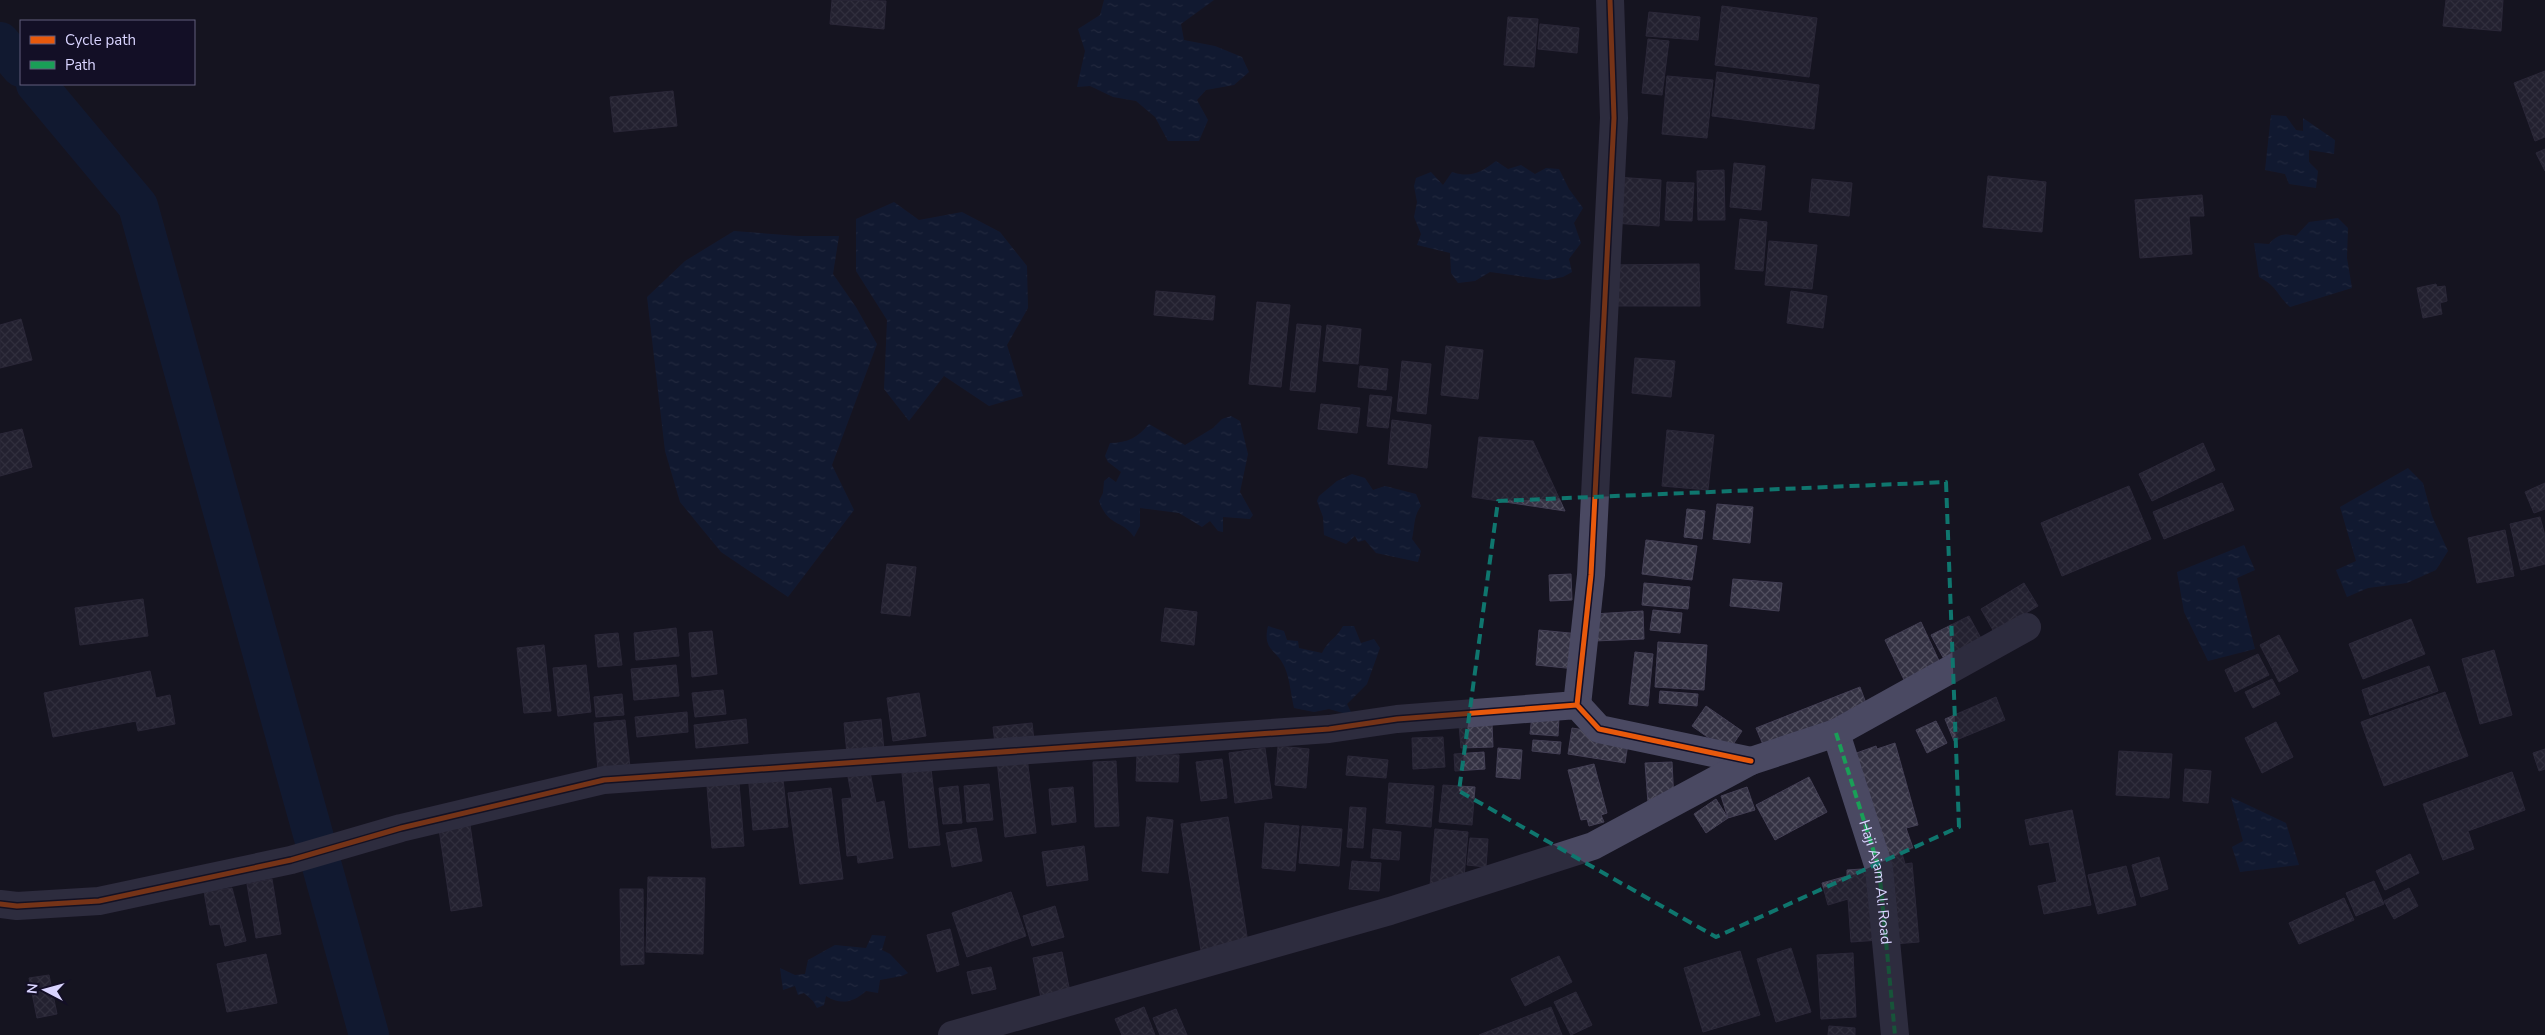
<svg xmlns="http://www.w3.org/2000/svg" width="2545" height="1035" font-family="'Nunito Sans',sans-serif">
<defs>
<pattern id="water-ripples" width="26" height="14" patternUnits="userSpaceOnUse" patternTransform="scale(1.25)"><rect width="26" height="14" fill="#0d2144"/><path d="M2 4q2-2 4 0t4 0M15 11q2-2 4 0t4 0" fill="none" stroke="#304060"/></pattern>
<pattern id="building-cross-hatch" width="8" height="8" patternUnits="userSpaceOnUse" patternTransform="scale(1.25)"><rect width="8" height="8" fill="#343243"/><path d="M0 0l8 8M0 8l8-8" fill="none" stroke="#514f5f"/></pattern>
</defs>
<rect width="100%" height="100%" fill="#161421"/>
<path fill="url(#water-ripples)" d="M1104,0h110l-33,24 3,16 31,6 27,11 7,15 -15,13 -28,5 -9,10 11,20 -9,21h-31l-13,-24 -19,-16 -23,-4 -23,-11 -13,1 8,-36 -7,-22 22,-14z
M2271,115l15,1 10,14 7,1v-13l32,22 -1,14 -25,-4v12l9,9 -2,17 -27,-4 -4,-10 -20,-4z
M1496,161l12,8 13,-4 14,9 11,-6 13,1 10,20 14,19 -9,15 7,20 -12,16 3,13 -9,5 -16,3 -57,-8 -15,9 -17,2 -7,-10 -1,-20 -33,-8 4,-11 -7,-17 3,-15 -3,-16 2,-8 15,-6 12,13 9,-13c19,6 28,1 44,-11z
M894,202l25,18 43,-8 38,20 27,34 1,42 -21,37 16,51 -34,10 -45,-30 -35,45 -25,-32 3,-69 -31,-49v-52z
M2338,218l10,10 -1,30 5,30 -62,19c-14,-13 -12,-20 -31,-30l-5,-34 15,1c9,-10 15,-11 27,-8l13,-14z
M734,231l64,5h41l-6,38 23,33 21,37 -45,121 22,45 -66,87 -67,-45 -41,-50 -15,-51 -18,-154 38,-36z
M1231,416l9,5 8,33 -8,38 13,23 -3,4 -27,-2v15l-5,-1 -8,-10 -8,6 -23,-14 -39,-5v18l-6,11c-11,-17 -26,-10 -35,-36l4,-8 1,-12 5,-4 7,5 5,-10 -13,-10 -3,-6 5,-13c18,0 28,-6 39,-19l36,21 28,-17 9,-9z
M2408,468l15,15 9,33 16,35 -12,19 -29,13 -39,5 -21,9 -11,-27 20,-9 -16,-54z
M1352,474l13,4 8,12 12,-4 31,8 5,12c-8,11 -6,21 -9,33l9,12 -3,11 -42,-9 -11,-13 -7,2 -3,-6 -9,8 -22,-9 -1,-18 -6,-16 2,-5 18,-15z
M2244,545l11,25 -18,8 18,71 -47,12 -24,-49 -7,-40z
M1268,626l16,5 3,9 11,1 1,7 23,5c5,-12 15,-15 21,-27h11l7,17 13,-4 6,9 -13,36 -20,20 6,12 -24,-7 -15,3 -20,-4c-3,-13 -4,-28 -9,-40 -8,-19 -23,-17 -17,-42z
M2231,797l55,26 13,42 -59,7 -8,-25 11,-6z
M872,935l14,1 -4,14 8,4 18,19 -6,3 -22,4 -2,13 -12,-2c-13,12 -26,14 -40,5l-2,9 -7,3 -4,-7 -9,-8 -6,2 -3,-9 -12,4 -3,-22 15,7 10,-1 3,-14 27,-15 31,3z"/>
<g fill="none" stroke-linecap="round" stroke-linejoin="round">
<path stroke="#0d2144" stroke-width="40" d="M0,42l21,25
M36,84l102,122 231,829"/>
</g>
<path fill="url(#building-cross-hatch)" stroke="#433f54" d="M832,0l54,1 -2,28 -54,-5z
M2446,0h57l-2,31 -58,-5z
M1722,6l95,12 -8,59 -94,-12z
M1649,12l51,5 -2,23 -52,-4z
M1508,17l30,2 -4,48 -30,-2z
M1540,24l39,4 -2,25 -39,-4z
M1648,39l21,2 -7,54 -20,-2z
M2545,71v66l-10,4 -21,-58z
M1717,72l102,13 -5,44 -102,-13z
M1667,76l46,4 -6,58 -45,-4z
M673,91l4,35 -63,6 -4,-35z
M2545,149v22l-9,-18z
M1734,163l31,3 -4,44 -31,-3z
M1724,170l1,50h-27l-1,-49z
M1988,176l58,6 -4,50 -59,-5z
M1615,177l46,3 -2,46 -47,-3z
M1812,179l40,4 -3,33 -40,-4z
M1667,182l27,1 -2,38 -27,-1z
M2202,195l2,21h-15l3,38 -52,4 -5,-58z
M1740,219l27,3 -4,49 -28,-2z
M1769,241l48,4 -5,44 -47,-4z
M1699,264l1,42h-92v-41z
M2436,284l1,3 8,-1 2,15 -7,2 2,11 -19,4 -6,-30z
M1156,291l59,5 -2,24 -59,-5z
M1791,291l36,5 -4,32 -36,-5z
M1257,302l33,3 -9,82 -32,-3z
M21,319l11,41 -32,8v-43z
M1297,324l24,2 -6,66 -25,-2z
M1327,325l34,4 -3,35 -35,-3z
M1446,346l37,4 -5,49 -37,-4z
M1635,358l40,3 -4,36 -39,-4z
M1402,361l29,3 -5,50 -29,-3z
M1360,366l28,3 -2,21 -28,-3z
M1370,395l22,2 -4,31 -21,-2z
M1321,404l39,4 -3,25 -39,-4z
M1392,420l39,5 -4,43 -39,-4z
M22,429l10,38 -32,9v-42z
M1667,430l47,5 -6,55 -46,-4z
M1479,437l54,4 32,70 -93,-14z
M2203,443l12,27 -63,31 -13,-27z
M2222,483l12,27 -70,29 -11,-27z
M2545,483v26l-11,4 -9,-21z
M2129,486l22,53 -89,37 -21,-53z
M1717,504l36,3 -3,36 -37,-4z
M1687,509l18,2 -3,28 -18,-2z
M2540,517l5,19v28l-24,6 -11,-46z
M2505,530l9,46 -37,7 -9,-45z
M1646,540l51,6 -5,34 -50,-6z
M887,564l29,3 -6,49 -29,-3z
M1571,574l1,26 -22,1 -1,-26z
M1733,579l49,4 -3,28 -49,-5z
M1644,583l46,4 -2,22 -46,-4z
M2024,583l14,23 -44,26 -13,-23z
M143,599l5,37 -68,9 -5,-37z
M1165,608l32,4 -3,33 -33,-4z
M1653,610l29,3 -2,20 -30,-3z
M1643,611l1,28 -50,2 -1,-27z
M1969,616l14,26 -37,21 -15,-28z
M2411,619l14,35 -62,25 -14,-35z
M1921,622l20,43 -36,17 -20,-42z
M676,628l3,28 -43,4 -2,-27z
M1539,630l41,4 -4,35 -40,-4z
M712,631l5,43 -25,3 -3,-44z
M618,633l4,32 -24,2 -3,-32z
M2279,635l19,36 -19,11 -19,-37z
M1658,642l49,3 -3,45 -49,-3z
M544,645l7,66 -27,2 -7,-65z
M2494,650l18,65 -32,9 -18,-65z
M1635,652l18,2 -5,52 -19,-2z
M2258,654l11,21 -34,17 -10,-22z
M586,665l5,47 -33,4 -5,-48z
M676,665l3,31 -45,4 -3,-31z
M2429,666l9,25 -68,24 -8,-25z
M150,671l6,27 14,-3 5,29 -37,7 -2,-10 -83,16 -9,-44z
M2272,679l8,15 -27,14 -8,-16z
M1860,687l7,19 -103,41 -8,-19z
M723,690l3,24 -31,3 -3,-24z
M1660,691l38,3 -1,12 -38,-3z
M2445,692l23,64 -84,30 -23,-64z
M919,693l7,43 -33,5 -6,-43z
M622,694l2,21 -28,2 -2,-20z
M1996,697l9,23 -51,21 -9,-22z
M1706,706l36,25 -14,21 -36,-26z
M687,712l1,20 -51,5 -2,-20z
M1532,715l27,2 -1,19 -28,-2z
M746,719l2,24 -52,5 -2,-23z
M881,719l3,31 -37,4 -3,-31z
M625,720l5,47 -32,3 -4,-47z
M1936,721l11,22 -20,10 -11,-23z
M2276,722l17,35 -31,16 -17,-35z
M1032,723l2,17 -39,4 -2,-17z
M1492,723l1,24 -32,1 -2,-23z
M1572,728l57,9 -4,26 -57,-9z
M1443,737l2,30 -32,2 -1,-31z
M1533,740l28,2 -1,12 -28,-3z
M1895,743l23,82 -12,3 7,20 -11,5 3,11 7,-1 7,79 -25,2 -43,-189 25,-9 1,3z
M1278,746l31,3 -3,39 -31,-3z
M1265,748l7,50 -37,5 -6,-50z
M1498,748l24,2 -2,29 -24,-2z
M2545,749v20l-6,2 -6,-18z
M2119,751l53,3 -3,44 -53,-3z
M1484,752l1,17 -30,2 -1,-17z
M1137,754l42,1 -1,27 -42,-1z
M1348,756l40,4 -2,18 -40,-3z
M1027,757l9,76 -31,4 -8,-77z
M1222,759l5,39 -26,3 -5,-39z
M1116,761l3,65 -24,1 -2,-65z
M1672,762l2,39 -26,2 -3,-40z
M1594,764l13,49 -6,2 3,7 -15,4 -2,-7 -6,1 -13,-50z
M782,769l6,58 -35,3 -5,-57z
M931,769l9,76 -31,3 -7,-75z
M2185,769l26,2 -3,32 -25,-2z
M870,772l6,31 8,-2 9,57 -35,5 -1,-8 -10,1 -5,-57 10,-1 -4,-21z
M2512,772l13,38 -57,21 6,18 -31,11 -20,-56z
M1809,777l18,35 -52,28 -19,-35z
M739,783l5,63 -32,2 -5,-62z
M1389,783l45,3 -3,41 -45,-4z
M989,784l4,36 -26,2 -3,-36z
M1443,785l32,2 -3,38 -33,-3z
M958,786l4,37 -19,1 -4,-36z
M1073,787l3,35 -24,3 -3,-36z
M1747,787l8,23 -27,8 -7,-22z
M831,788l12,91 -43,5 -12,-91z
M1716,799l12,19 -22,15 -12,-19z
M1350,807l16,1 -3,40 -16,-1z
M2072,810l19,95 -47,9 -6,-28 19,-4 -8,-40 -19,3 -5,-25z
M1147,817l26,3 -5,53 -26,-2z
M1228,817l21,132 -47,8 -21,-133z
M1265,823l34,3 -4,45 -33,-3z
M470,825l12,81 -31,5 -12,-82z
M1302,826l40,3 -3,37 -40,-3z
M976,828l6,33 -30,6 -6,-34z
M1373,829l28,3 -2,28 -28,-2z
M1435,829l33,3 -5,57 -33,-3z
M1470,838l18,1 -2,28 -19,-2z
M1084,846l4,34 -41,6 -5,-34z
M2410,854l9,19 -34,17 -9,-19z
M2159,857l9,32 -27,8 -9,-32z
M1352,861l29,2 -2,28 -30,-2z
M2126,866l10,39 -38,9 -10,-39z
M1876,868l4,72 -29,2 -3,-43 -20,6 -6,-22 25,-7v-6z
M648,877l57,1 -2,76 -57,-2z
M272,879l9,55 -25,4 -9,-54z
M2374,881l10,23 -28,12 -10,-23z
M232,888l14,53 -21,5 -5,-22 -10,1 -6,-33z
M2409,888l9,18 -24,13 -10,-18z
M620,889h23l1,75 -23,1z
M1011,892l15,44 -59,21 -15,-44z
M2344,898l10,22 -55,24 -10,-21z
M1055,906l9,31 -32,9 -9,-30z
M950,929l9,36 -22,7 -10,-37z
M1791,948l20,64 -35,10 -19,-63z
M1740,951l20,64 -57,17 -19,-64z
M1062,952l9,45 -29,6 -9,-45z
M1853,953l3,64 -35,2 -4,-64z
M266,954l11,49 -50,9 -10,-48z
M1559,956l13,26 -47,24 -14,-27z
M991,967l5,22 -24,5 -5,-22z
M49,975l8,39 -20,4 -8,-40z
M1576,992l16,33 -21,10 -17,-33z
M1144,1007l11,28h-33l-7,-16z
M1551,1007l11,28h-83z
M1176,1009l11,26h-27l-7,-17z
M1829,1026l26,2v7h-27z"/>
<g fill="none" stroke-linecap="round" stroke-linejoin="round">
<g stroke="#4a4962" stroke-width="28">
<path d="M1577,705l14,-130 23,-457 -4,-118"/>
<path id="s1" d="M1836,733l43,135 16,167"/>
<path d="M0,904l17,2 82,-5 192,-41 110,-32 203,-48 725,-51 68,-10 180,-14 22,24 152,32"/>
<path d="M952,1035l438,-124 203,-65 158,-85 85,-28 191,-106"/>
</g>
<path stroke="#1a9f57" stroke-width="4" stroke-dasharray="8 4" stroke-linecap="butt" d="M1836,733l43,135 16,167"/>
<g stroke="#130f26" stroke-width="8">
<path id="cycleway" d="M1577,705l14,-130 23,-457 -4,-118
M0,904l17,2 82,-5 192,-41 110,-32 203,-48 725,-51 68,-10 180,-14 22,24 152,32"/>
</g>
<use href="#cycleway" stroke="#e8590c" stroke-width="5"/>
</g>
<path d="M0 0H2545V1035H0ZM1946,482l13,345 -243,110 -257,-146 39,-290z" fill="#161421" fill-opacity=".55" fill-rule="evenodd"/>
<path fill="none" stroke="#0f766e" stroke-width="4" stroke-dasharray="10 6" stroke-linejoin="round" d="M1946,482l13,345 -243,110 -257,-146 39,-290z"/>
<g text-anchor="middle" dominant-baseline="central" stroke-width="4" stroke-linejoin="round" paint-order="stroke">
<g font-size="15" fill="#d9d4ff" stroke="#130f26">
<text stroke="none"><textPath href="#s1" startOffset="155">Haji Ajam Ali Road</textPath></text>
</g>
</g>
<rect x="20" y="20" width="175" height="65" fill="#130f26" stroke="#625e7d"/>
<rect x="30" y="36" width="25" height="8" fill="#e8590c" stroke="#625e7d"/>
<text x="65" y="45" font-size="15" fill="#d9d4ff">Cycle path</text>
<rect x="30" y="61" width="25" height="8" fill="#1a9f57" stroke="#625e7d"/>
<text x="65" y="70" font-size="15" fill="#d9d4ff">Path</text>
<g transform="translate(45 990) rotate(276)" stroke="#130f26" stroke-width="4" paint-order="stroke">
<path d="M0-4L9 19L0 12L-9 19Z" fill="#d9d4ff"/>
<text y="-8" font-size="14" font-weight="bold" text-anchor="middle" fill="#d9d4ff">N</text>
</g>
</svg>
